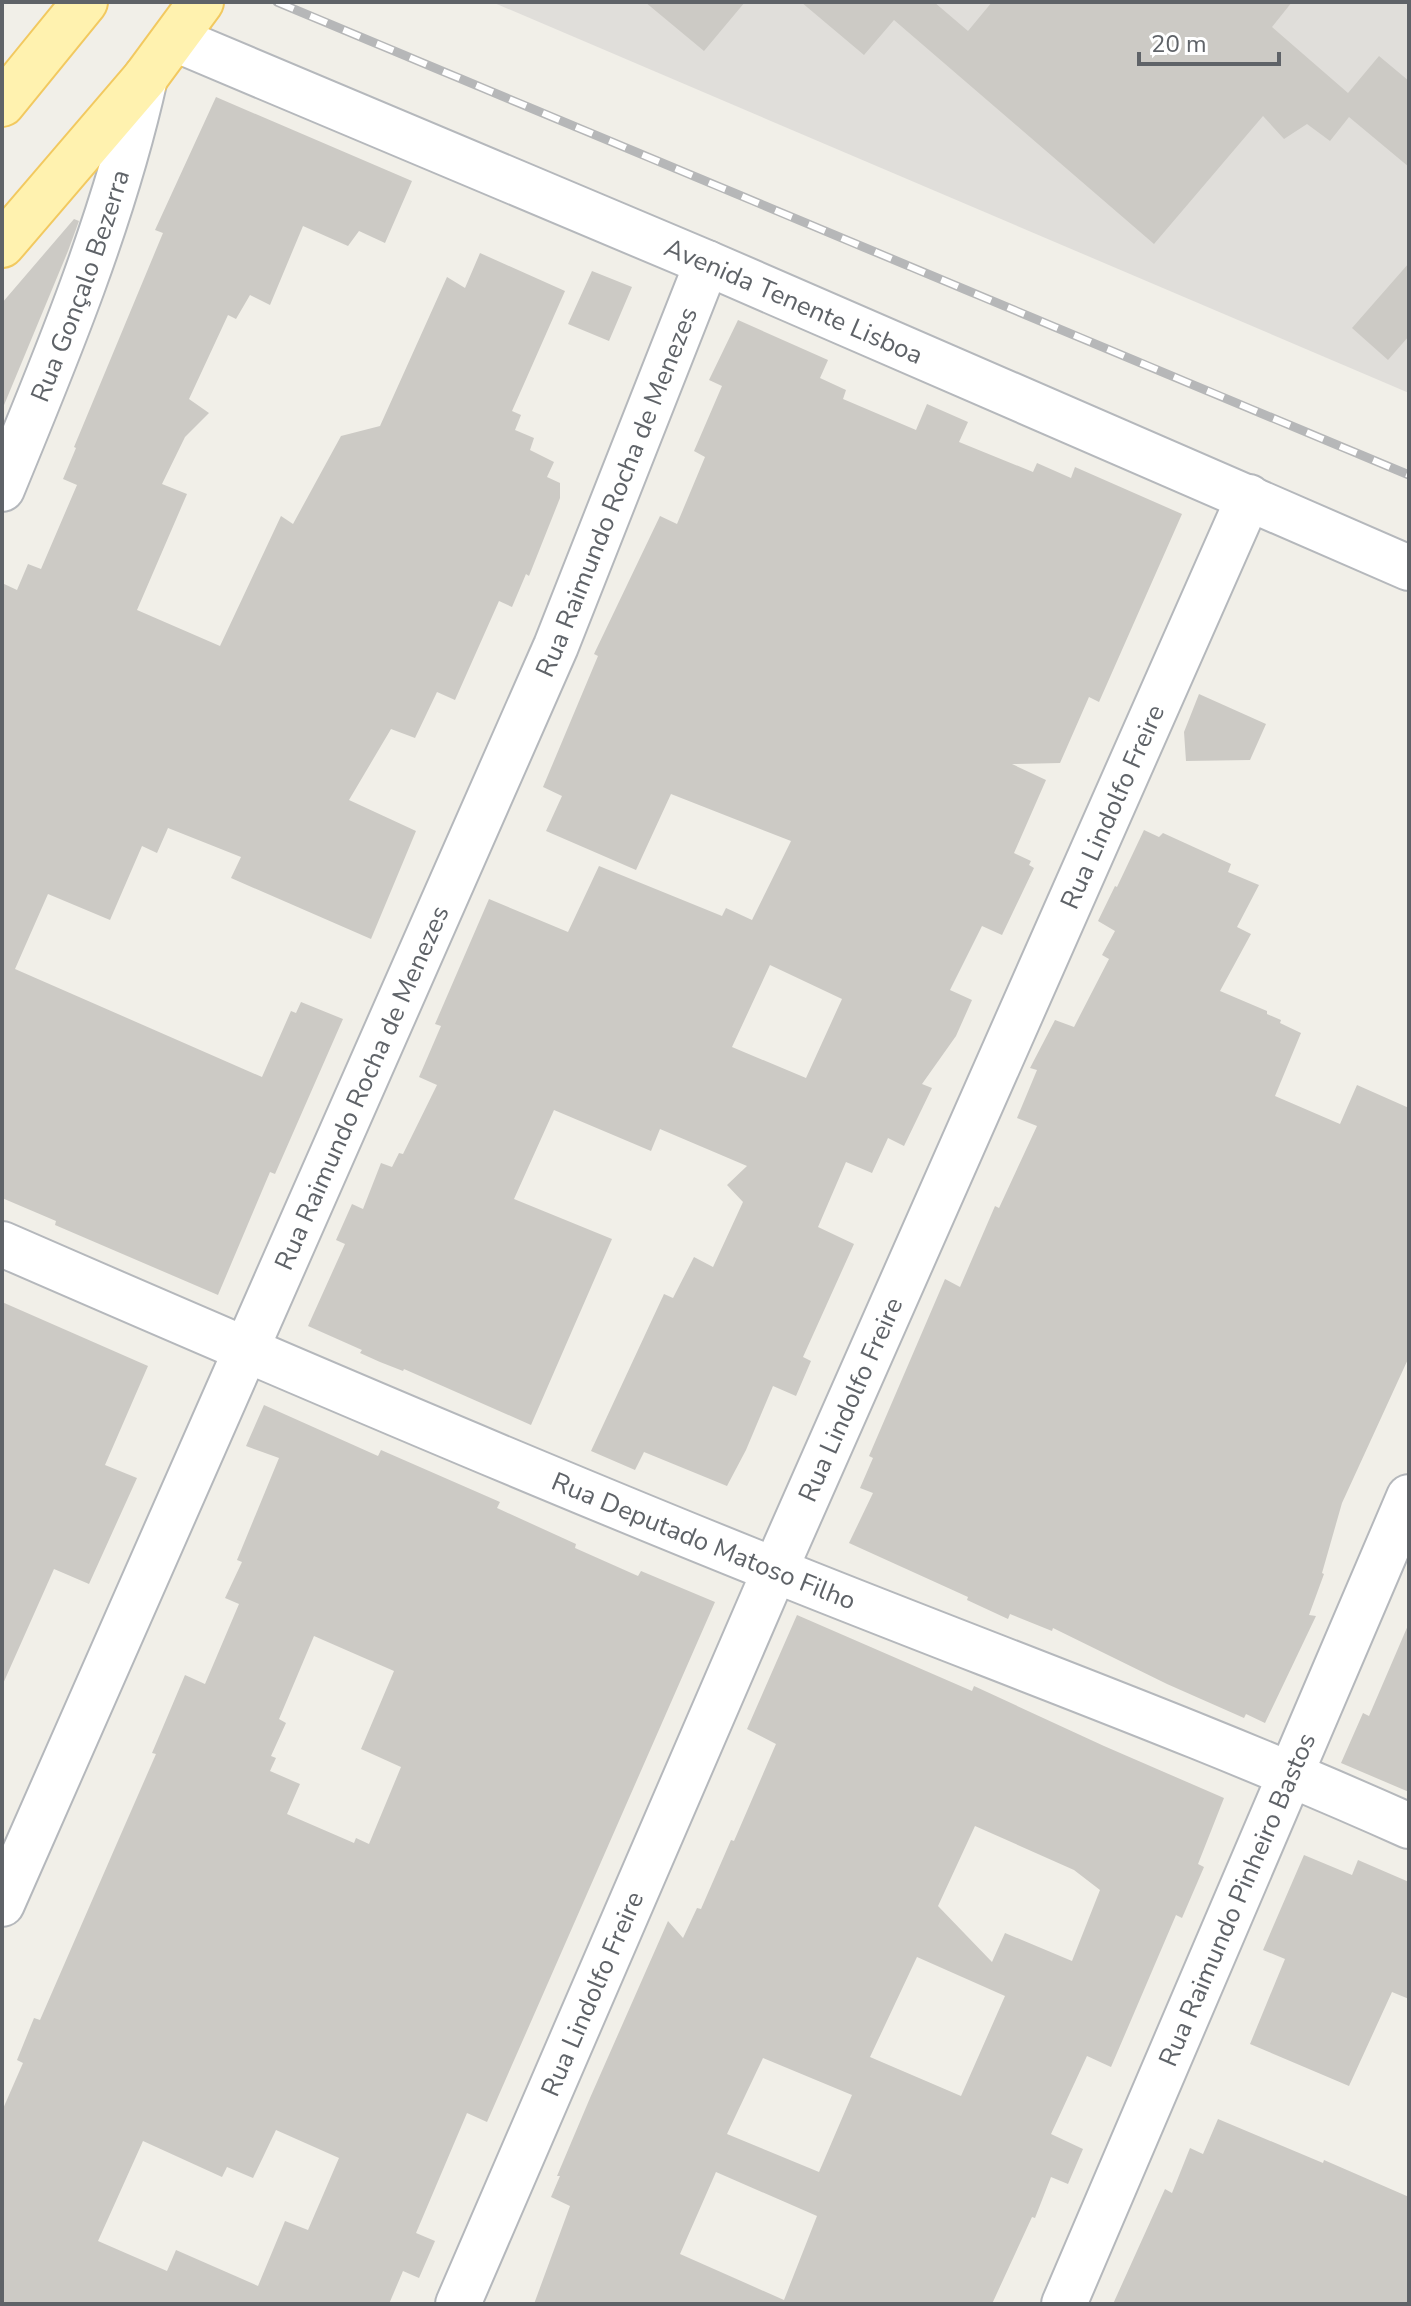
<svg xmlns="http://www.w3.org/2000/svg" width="1411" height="2306" font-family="'Nunito Sans',sans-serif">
<rect width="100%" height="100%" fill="#f1efe8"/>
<path fill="#e0deda" d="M492,2h917v391z"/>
<path fill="#cccac5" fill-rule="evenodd" d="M645,2h100l-41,49z
M801,2h133l34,29 24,-29h300l-20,25 76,66 31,-37 30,25v86l-60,-50 -19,24 -23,-17 -23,15 -21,-23 -109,128 -260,-224 -30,35z
M216,97l196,84 -27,62 -26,-12 -11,15 -45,-20 -33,79 -20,-10 -14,24 -8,-4 -39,84 20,14 -24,24 -23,47 25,10 -50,116 83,36 61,-130 12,8 48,-88 39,-10 67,-149 18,11 15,-35 85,38 -53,120 9,4 -6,15 19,8 -4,12 24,12 -7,15 13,6v15l-31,78 -3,-2 -14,33 -13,-6 -44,99 -18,-8 -22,46 -24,-9 -42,71 67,31 -45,108 -140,-61 10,-21 -73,-29 -11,25 -15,-7 -32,74 -62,-26 -33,75 247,108 29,-66 5,2 5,-11 42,17 -68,155 -5,-2 -52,123 -163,-70 1,-4 -54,-23v-615l15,7 11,-26 13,5 36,-84 -14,-6 13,-31 -2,-1 89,-214 -8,-3z
M74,219l5,2 -11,30 -66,159v-107z
M1409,263v73l-21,24 -36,-32z
M592,271l40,16 -23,54 -41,-17z
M738,320l90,40 -8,18 26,12 -3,9 73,31 11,-26 41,18 -9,20 74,30 4,-9 34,15 4,-11 107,47 -83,188 -10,-5 -29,66 -48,1 34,16 -32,73 17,8 -2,4 5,3 -32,67 -20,-9 -32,64 22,10 -16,36 -34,48 10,4 -28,58 -16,-8 -16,35 -26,-11 -28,65 36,17 -51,113 8,4 -15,35 -23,-10 -27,64 -19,36 -83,-34 -9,18 -44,-19 73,-157 9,4 21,-41 19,10 30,-65 -16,-17 20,-19 -87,-37 -9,22 -97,-41 -40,89 98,40 -81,186 -127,-56 -1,2 -23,-9 -20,-9 2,-3 -54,-24 37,-82 -9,-4 16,-36 11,5 18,-46 11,4 7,-14 4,1 34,-69 -18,-8 22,-51 -6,-2 54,-125 79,33 31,-66 123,50 4,-8 26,12 39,-79 -120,-47 -35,76 -90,-39 16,-35 -19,-9 55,-131 -4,-2 66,-138 17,8 28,-67 -11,-6 28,-65 -13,-6zM770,965l72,34 -36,79 -74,-31z
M1199,694l67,30 -16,36 -64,1 -2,-29z
M1144,830l15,7 4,-4 68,31 -3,8 31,13 -22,42 14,7 -31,57 47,20v3l14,6 -1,3 21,10 -26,63 65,28 17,-39 52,23v249l-67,146 -20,70 2,1 -15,41 7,1 -51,107 -19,-9 -2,4 -77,-34 -114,-56 -1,3 -42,-17 -2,5 -41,-19 1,-3 -119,-54 24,-50 -13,-5 13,-30 -4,-2 76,-177 15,8 35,-81 4,2 38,-82 -20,-8 20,-48 -7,-2 25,-48 19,7 35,-68 -7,-4 13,-24 -17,-10 17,-35 2,1z
M2,1302l146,64 -43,99 32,13 -48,106 -35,-15 -52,117z
M264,1405l114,51 3,-6 119,52 -3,6 79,36 -1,4 63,28 3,-5 74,31 -228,520 -20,-9 -51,120 19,8 -16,37 -16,-7 -14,33h-387v-193l21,-48 -6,-3 17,-42 6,2 74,-170 42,-96 -4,-1 33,-78 20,9 34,-80 -14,-6 17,-36 -5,-2 42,-102 -33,-12zM314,1636l80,35 -33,78 40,18 -32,77 -13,-6 -2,5 -67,-29 13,-30 -30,-13 6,-13 -5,-2 15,-33 -7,-4zM276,2130l63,28 -31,72 -23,-9 -27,65 -82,-36 -9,21 -69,-30 45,-100 79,36 5,-10 26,11z
M797,1615l175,76 2,-5 130,60 120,52 -26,66 6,3 -22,51 -6,-3 -65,152 -24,-11 -36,78 32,15 -15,35 -17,-7 -16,41 -3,-1 -40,87h-458l36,-98 -19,-9 9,-21h-3l33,-78 78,-177 15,17 14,-30 4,1 30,-69 3,1 42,-97 -29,-15zM975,1826l99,44 26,20 -28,71 -67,-28 -13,29 -54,-56zM917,1957l88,39 -44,100 -91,-39zM763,2058l89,37 -33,77 -92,-38zM716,2172l101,44 -33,84 -104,-46z
M1409,1623v169l-68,-29 22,-50 6,3z
M1304,1855l48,20 6,-15 51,22v117l-17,-7 -43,94 -99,-42 35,-85 -22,-9z
M1218,2119l105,44 1,-3 85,37v107h-296l52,-115 7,4 18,-45 13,6z"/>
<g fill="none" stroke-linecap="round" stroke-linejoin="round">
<g stroke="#b5b8bc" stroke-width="48">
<g id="minor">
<path id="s1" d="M175,39l532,224 702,305"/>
<path id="s2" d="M2,489c55,-133 112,-271 143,-411"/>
<path id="s3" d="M2,1244c257,112 515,223 775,327 211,85 425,162 632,255"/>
<path id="s4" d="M2,1904l554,-1258 151,-383"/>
<path id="s5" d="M458,2304l317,-734 474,-1073"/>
<path id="s6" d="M1064,2304l345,-807"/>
</g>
</g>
<g stroke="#f2c960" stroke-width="48">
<path id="major" d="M2,104l83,-102
M2,245l143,-167 56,-76"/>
</g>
<use href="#minor" stroke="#fff" stroke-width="44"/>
<use href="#major" stroke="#fff2af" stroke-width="44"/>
<g stroke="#b6b7b8" stroke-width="9">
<path id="rail" d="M277,2l1132,473"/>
</g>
<use href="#rail" stroke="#fff" stroke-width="6" stroke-dasharray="18" stroke-linecap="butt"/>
</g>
<g text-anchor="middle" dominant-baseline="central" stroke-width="6" stroke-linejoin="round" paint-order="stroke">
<g font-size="26" fill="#5f6368" stroke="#fff">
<text stroke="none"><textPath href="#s2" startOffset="218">Rua Gonçalo Bezerra</textPath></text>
<text stroke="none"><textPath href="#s1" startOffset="672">Avenida Tenente Lisboa</textPath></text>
<text stroke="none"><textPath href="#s4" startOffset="1540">Rua Raimundo Rocha de Menezes</textPath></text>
<text stroke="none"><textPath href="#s5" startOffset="1634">Rua Lindolfo Freire</textPath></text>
<text stroke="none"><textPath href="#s4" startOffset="892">Rua Raimundo Rocha de Menezes</textPath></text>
<text stroke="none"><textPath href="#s5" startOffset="986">Rua Lindolfo Freire</textPath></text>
<text stroke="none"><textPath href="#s3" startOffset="762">Rua Deputado Matoso Filho</textPath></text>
<text stroke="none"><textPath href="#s6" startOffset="440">Rua Raimundo Pinheiro Bastos</textPath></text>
<text stroke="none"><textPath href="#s5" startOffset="338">Rua Lindolfo Freire</textPath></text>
</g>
</g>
<rect width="1411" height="2306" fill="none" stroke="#5f6368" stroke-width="8"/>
<path d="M1139 52v12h140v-12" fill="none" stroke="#5f6368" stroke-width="4"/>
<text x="1151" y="52" font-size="24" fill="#5f6368" stroke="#ffffff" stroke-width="6" paint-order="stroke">20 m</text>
</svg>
